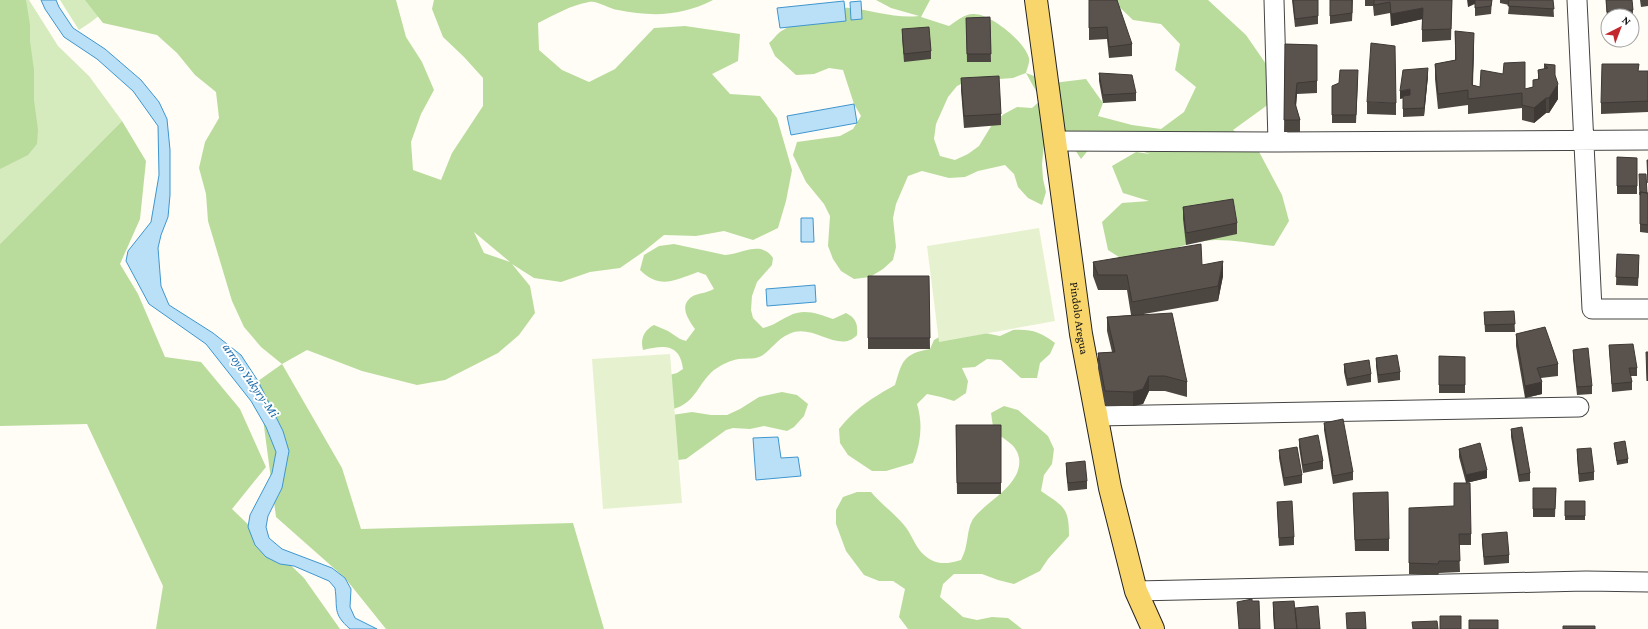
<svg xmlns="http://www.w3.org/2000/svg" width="1648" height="629" font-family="'Crimson Pro',serif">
<rect width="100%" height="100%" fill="#fffdf5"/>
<path fill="#d5ebbd" d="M0,0h29l29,46 31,30 33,45 -122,123z
M60,0h59l-28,22 -12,8z"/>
<path fill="#b9dc9c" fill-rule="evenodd" d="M0,0h26l4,25v16l4,29v30l4,30 -1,14 -9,11 -28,14z
M85,0h311l10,37 16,25 12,28 -13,24 -10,28 2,28 28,10 11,-27 31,-47v-28l-19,-21 -21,-20 -11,-28 2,-9h279c-31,16 -61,17 -95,10 -9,-1 -21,-10 -29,-8 -18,3 -35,13 -51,21l1,27 23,20 27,12 26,-13 39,-41 31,-2 55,8 -2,27 -26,13 18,20 30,2 17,22 15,52 -6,31 -8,27 -25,12 -29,-9 -28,5 -32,-1 -21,17 -23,16 -30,4 -29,10 -27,-4 -22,-14 18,22 5,27 -16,22 -21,18 -53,27 -28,5 -55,-14 -55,-21 -25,14 60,104 19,61 212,-6 31,106h-218l-41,-51 -69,-61 -18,-136 24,-17 -21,-17 -17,-20 -12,-26 -24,-80 -2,-27 -7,-26 6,-26 14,-24 -3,-26 -21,-17 -18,-22 -20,-18 -54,-12zM474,232l36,30 -26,-9z
M876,0h54l-9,17 28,9c7,-5 17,-13 25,-12 17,0 51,28 55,44 1,4 -2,11 -3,15l27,10 33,-4 17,24 -5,13 34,9 29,4 23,-17 12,-25 -21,-17 5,-26 -19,-20 -28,-4 -19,-18v-2h94l38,35 20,29 14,32 -47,34 23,16 26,49 7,26 -15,25c-19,-2 -39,-6 -58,-6 -30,1 -57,14 -83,26l-25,-16 -6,-28 20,-19 27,-2 -26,-8 -11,-27 24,-14 14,2 -51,-17 -18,22 -15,-23 -21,-2 -3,30 1,15 3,13 -4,13 -14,-7 -10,-11 -4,-13 -9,-9 -27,6 -13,6 -16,1 -27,-7 -14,5 -12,28 -3,14 3,29 -3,13 -10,9 -13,8 -16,2 -13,-8 -8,-12 -5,-13 2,-30 -6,-12 -18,-22 -13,-27 4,-13 43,-6 13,-7 8,-13 -7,-12 -11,-34 -14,-2 -15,6 -18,1 -21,-19 -6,-13c4,-3 7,-8 11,-11 14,-9 53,-26 69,-24 23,2 47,11 70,8l-28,-8zM1026,73l15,27 -9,8 -15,-1 -13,7 -11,9 -14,23 -11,8 -13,6 -15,-4 -6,-17 2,-15 12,-27 9,-11 15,-7 14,1 27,-2z
M122,121l24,40 -6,58 -20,45 18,30 27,63 36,5 39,47 26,58 -34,42 72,69 36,51h-184l7,-43 -76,-162 -87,2v-182z
M674,244l51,11c18,-1 36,-15 48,3l-1,7 -15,17 -5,14 -1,14 2,8 10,10c10,-2 17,-8 26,-12 15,-8 29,-2 44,3l13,-6c10,5 12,11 11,22 -18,20 -44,-13 -68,-1 -13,6 -16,14 -26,21 -7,5 -16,3 -24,4 -8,1 -18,6 -25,11 -16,13 -18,33 -41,39l-11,-32 15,-4 6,-4c-3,-26 -20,-24 -40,-19 -3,-11 1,-20 11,-25l14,6 12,8 6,2 9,-12c-7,-10 -17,-24 -2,-33 6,-3 14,-3 21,-7l-8,-14 -8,-3c-23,8 -38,18 -58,-2l4,-15 15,-9z
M1013,330c19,-1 27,2 42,13l-5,11 -10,9 -3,15h-16l-20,-18 -14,-1 -12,8 -13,1 6,13 -2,12 -12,8 -13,-4 -14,-3 -10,10c6,20 4,39 -4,59l-27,8h-14l-24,-16 -8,-12 -1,-14c17,-21 33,-31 56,-44 7,-24 8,-31 35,-36l4,-9 12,-7h39l15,3z
M782,392l15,3 11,9 -4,12 -10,11 -7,4 -23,-5 -14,3 -17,-1 -7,2 -40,29 -8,1 -6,-45 20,-3 19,3h16l13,-6 19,-12z
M1004,406l14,4 30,26 6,13 -2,15 -8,11 -3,16c23,16 28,16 28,45l-21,23 -8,12 -26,13 -16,-4 -16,-6h-28l-11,10 -3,13 23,20 14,3 15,-3 16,1 14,11h-114l-9,-12 6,-28 -12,-8h-14l-15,-6 -18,-24 -10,-27v-14l7,-13 14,-5h14c10,12 23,21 33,33 7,8 10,19 17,27 12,13 24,13 40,8 2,-4 4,-9 5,-14 2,-8 2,-19 7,-27 13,-18 50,-34 46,-61 -3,-17 -18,-17 -25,-30 -2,-4 -2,-10 -3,-15z"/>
<path fill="#e6f2cf" d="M1039,228l16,93 -116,21 -12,-96z
M670,354l12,149 -79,6 -11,-150z"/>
<path fill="#b9e0f7" stroke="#3f96cf" d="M41,0h15l3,7 14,21 32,21 36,31 18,22 8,17 3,31v45l-2,22 -7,18 -3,13 3,38 8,19 44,28 28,22 17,26 25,50 6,20 -7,37 -14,28 -2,11 3,11 13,11 50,19 13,10 6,11 -1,18 5,11 22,11h-27c-18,-16 -12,-20 -15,-41l-6,-7 -35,-15 -14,-2 -14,-7 -11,-12 -7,-18 2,-12 22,-42 4,-21 -10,-25 -15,-26 -45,-57 -57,-40 -23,-43 2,-10 23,-29 8,-47 -1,-49 -25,-35 -36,-32 -33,-22 -19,-28z
M844,1l2,20 -66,7 -3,-20z
M861,1l1,18 -11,1 -1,-18z
M854,104l3,19 -66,12 -4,-19z
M801,218h12l1,24h-13z
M815,285l1,17 -49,4 -1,-17z
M778,437l3,21 17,-1 3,19 -45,4 -3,-42z"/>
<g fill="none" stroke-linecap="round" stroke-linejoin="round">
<g stroke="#444" stroke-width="21">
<path id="minor" d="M1274,0l4,142
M1577,0l15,309h56
M1055,141l223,1 370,-2
M1096,416l483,-9
M1136,591l450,-10 62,1"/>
</g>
<g stroke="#222" stroke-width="24">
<g id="major">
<path id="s1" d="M1036,0l45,334 29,154 26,103 17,38"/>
</g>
</g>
<use href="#minor" stroke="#fff" stroke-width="19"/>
<use href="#major" stroke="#f9d66b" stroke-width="22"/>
</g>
<path fill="#4d4742" d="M1089,0l43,44v12l-23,2 -2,-19 -18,1z
M1292,0h26v24l-23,3z
M1330,0h23l-1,21 -22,3z
M1365,0h87l-1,40 -29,2v-23l-31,7 -1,-13 -16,3 -1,-10h-8z
M1467,0h25l-1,14 -16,2v-12l-7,3z
M1500,0h53l1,17 -46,-3 1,-9 -9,-2z
M1606,0h26l1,10v8h-1v-2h-24v4h-1z
M1640,0h8v6l-7,1z
M990,17l1,45h-24l-1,-44z
M902,29l29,22v8l-27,3 -2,-25z
M1455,31l19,17 -1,37 7,2 45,2 8,-2 5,-8v-9l6,-1v-5l11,1v11l3,23 -9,14h-3l-12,10 -12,-3v-12l-54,6v-9l-30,4 -3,-30v-15l20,-4z
M1285,44l32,1v48l-20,1 -1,13 4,13v12h-16z
M1639,71h9v41l-47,2v-11z
M1099,73l37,20v8l-33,2 -4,-22z
M1428,76l-4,40 -21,1v-19l-3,1z
M961,78l40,36v11l-37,3 -3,-38z
M1358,78l-2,45h-24v-37z
M1367,102l29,1v12l-29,-1z
M1617,157l20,1v36h-20z
M1647,193h1v40l-8,-1v-33z
M1183,207l54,16v11l-51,11 -3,-26z
M1617,254l22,9 -1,23 -22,-1z
M1093,262l109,3 21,11 -5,25 -74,13 43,68v15l-22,-6h-16l-6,13 -10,2h-28l-7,-38v-15l14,-1 -5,-21v-14l24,-2 -4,-25h-29l-5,-14z
M868,276h61l1,73h-62z
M1514,311l1,21h-30l-1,-20z
M1516,334l42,30v12l-17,2 1,16 -17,4 -9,-52z
M1609,345l28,23v8h-7l2,6v8l-20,2z
M1573,350l19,36v8l-15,1 -4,-37z
M1439,356l26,1v36h-26z
M1376,358l24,14v8l-22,3 -2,-17z
M1344,364l27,10v8l-24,4 -3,-14z
M1324,423l29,49v8l-20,4 -9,-54z
M956,425h45v69h-44z
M1511,429l19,44v8l-11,1 -8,-45z
M1299,439l24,22v8l-20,4 -4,-26z
M1614,443l14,16v4l-11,2z
M1459,449l28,29 -21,5 5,51v11h-12l1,27 -21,1 -1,2 -29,-1v-11l45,-57 12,-23 -7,-26z
M1577,449l17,23v8l-15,2 -2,-25z
M1279,450l23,25v8l-18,3 -5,-28z
M1066,463l21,18v8l-19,2 -2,-20z
M1533,488h23l-1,29h-22z
M1353,493l36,46v12h-34z
M1565,501h20v19h-20z
M1277,502l17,35v8l-15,1z
M1482,534l27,21v8l-25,2 -2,-23z
M1273,602l22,10 25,17h-46l-1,-15z"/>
<path fill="#3f3936" d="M1468,0h7v3l-7,4z
M1423,8v11l-32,7v-12z
M1474,33v15l-2,52v-15z
M1428,68v8l-4,40v-8z
M1297,83v11l-2,21v-12z
M1558,84v15l-9,14v-15z
M1410,89v7l-10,3v-8z
M1546,98v15l-12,10v-15z
M1223,261v15l-5,25v-15z
M1149,376v15l-6,13 -10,2v-14z
M1542,382v12l-17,4v-12z
M1487,470v8l-21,5v-8z"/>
<path fill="#5a524d" stroke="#3f3936" d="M1089,0h28l15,44 -23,3 -2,-20 -18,1z
M1293,0h25v16l-23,3z
M1330,0h22v13l-22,3z
M1374,0h78l-1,29 -29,1 1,-22 -32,6 -1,-12 -16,3z
M1475,0h17l-1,6 -16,2z
M1509,0h44l1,9 -46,-3z
M1606,0h26l1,10 -26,2z
M990,17l1,37h-24l-1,-36z
M929,27l2,24 -27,3 -2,-25z
M1455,31l19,2 -2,52 8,2 1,-17 22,4 1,-11 21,-1v27l8,-2v-7l6,-1 -1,-9 10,-2 -4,-4 11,1v10l3,9 -9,14h-3l-12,10 -12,-3v-12l-54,6v-9l-30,4 -3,-30 21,-4z
M1371,43l24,3 1,57 -29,-1z
M1285,44l32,1v36l-20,2 -2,20 5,17h-16z
M1602,64h37l-1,7h10v30l-47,2z
M1428,68l-4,40 -21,1v-13l7,-1v-6l-10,2 3,-21z
M1340,70h18l-2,45h-24v-29l7,-3z
M1099,73l33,2 4,18 -33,2z
M999,76l2,38 -37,2 -3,-38z
M1617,157l20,1v28h-20z
M1647,160h1v23z
M1639,174h7l1,19 -7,-1v3z
M1640,192l8,1v32l-8,-1z
M1233,199l4,24 -51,10 -3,-26z
M1201,244l1,21 21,-4 -5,25 -86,16 -5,-27h-29l-5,-13z
M1617,254l22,1 -1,23 -22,-1z
M868,276h61l1,62h-62z
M1514,311l1,13 -30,1 -1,-13z
M1172,313l15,69 -22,-6h-16l-6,13 -10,3 -28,-1 -7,-38 17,-1 -8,-35z
M1545,327l13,37 -21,4 5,14 -17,4 -9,-52z
M1633,344l4,24h-8l3,14 -20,2 -3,-39z
M1588,348l4,38 -15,1 -4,-37z
M1646,352h2v28l-1,1z
M1397,355l3,17 -22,3 -2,-17z
M1439,356l26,1v28h-26z
M1369,360l2,14 -24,5 -3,-15z
M1343,419l10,53 -20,4 -9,-53z
M956,425h45v58h-44z
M1522,427l8,46 -11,2 -8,-46z
M1318,435l5,26 -20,4 -4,-26z
M1625,441l3,18 -11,2 -3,-18z
M1480,443l7,27 -21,5 -7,-26z
M1297,447l5,28 -18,3 -5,-28z
M1591,448l3,24 -15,2 -2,-25z
M1085,461l2,20 -19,2 -2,-20z
M1454,483h16l1,51h-12l1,27h-21l-1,3 -29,-1v-55l45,-2z
M1533,488h23l-1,21h-22z
M1388,492l1,47 -34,1 -2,-47z
M1292,501l2,36 -15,1 -2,-36z
M1565,501h20v15h-20z
M1507,532l2,23 -25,2 -2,-23z
M1252,599v2h7l1,28h-21l-2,-27z
M1294,601l3,28h-22l-2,-27z
M1318,606l2,23h-23l-2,-21z
M1365,612l1,17h-19l-1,-16z
M1440,616h21v13h-21z
M1469,620h29v9h-29z
M1437,621l1,8h-25l-1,-7z
M1563,626h32v3h-32z"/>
<g text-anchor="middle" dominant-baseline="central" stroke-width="4" stroke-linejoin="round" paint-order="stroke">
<g font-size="12" fill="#111" stroke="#fff">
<text stroke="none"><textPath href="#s1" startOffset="321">Pindolo Aregua</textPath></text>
</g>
<g font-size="13" font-style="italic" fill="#1768a6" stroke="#fff">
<text transform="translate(251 380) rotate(55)">arroyo Yukyry-Mi</text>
</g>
</g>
<g transform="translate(1620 28) rotate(42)"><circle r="19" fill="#ffffff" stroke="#a0a0a0"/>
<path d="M0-3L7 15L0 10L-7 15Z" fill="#c4262e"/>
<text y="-6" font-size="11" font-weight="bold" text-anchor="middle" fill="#111111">N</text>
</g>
</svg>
